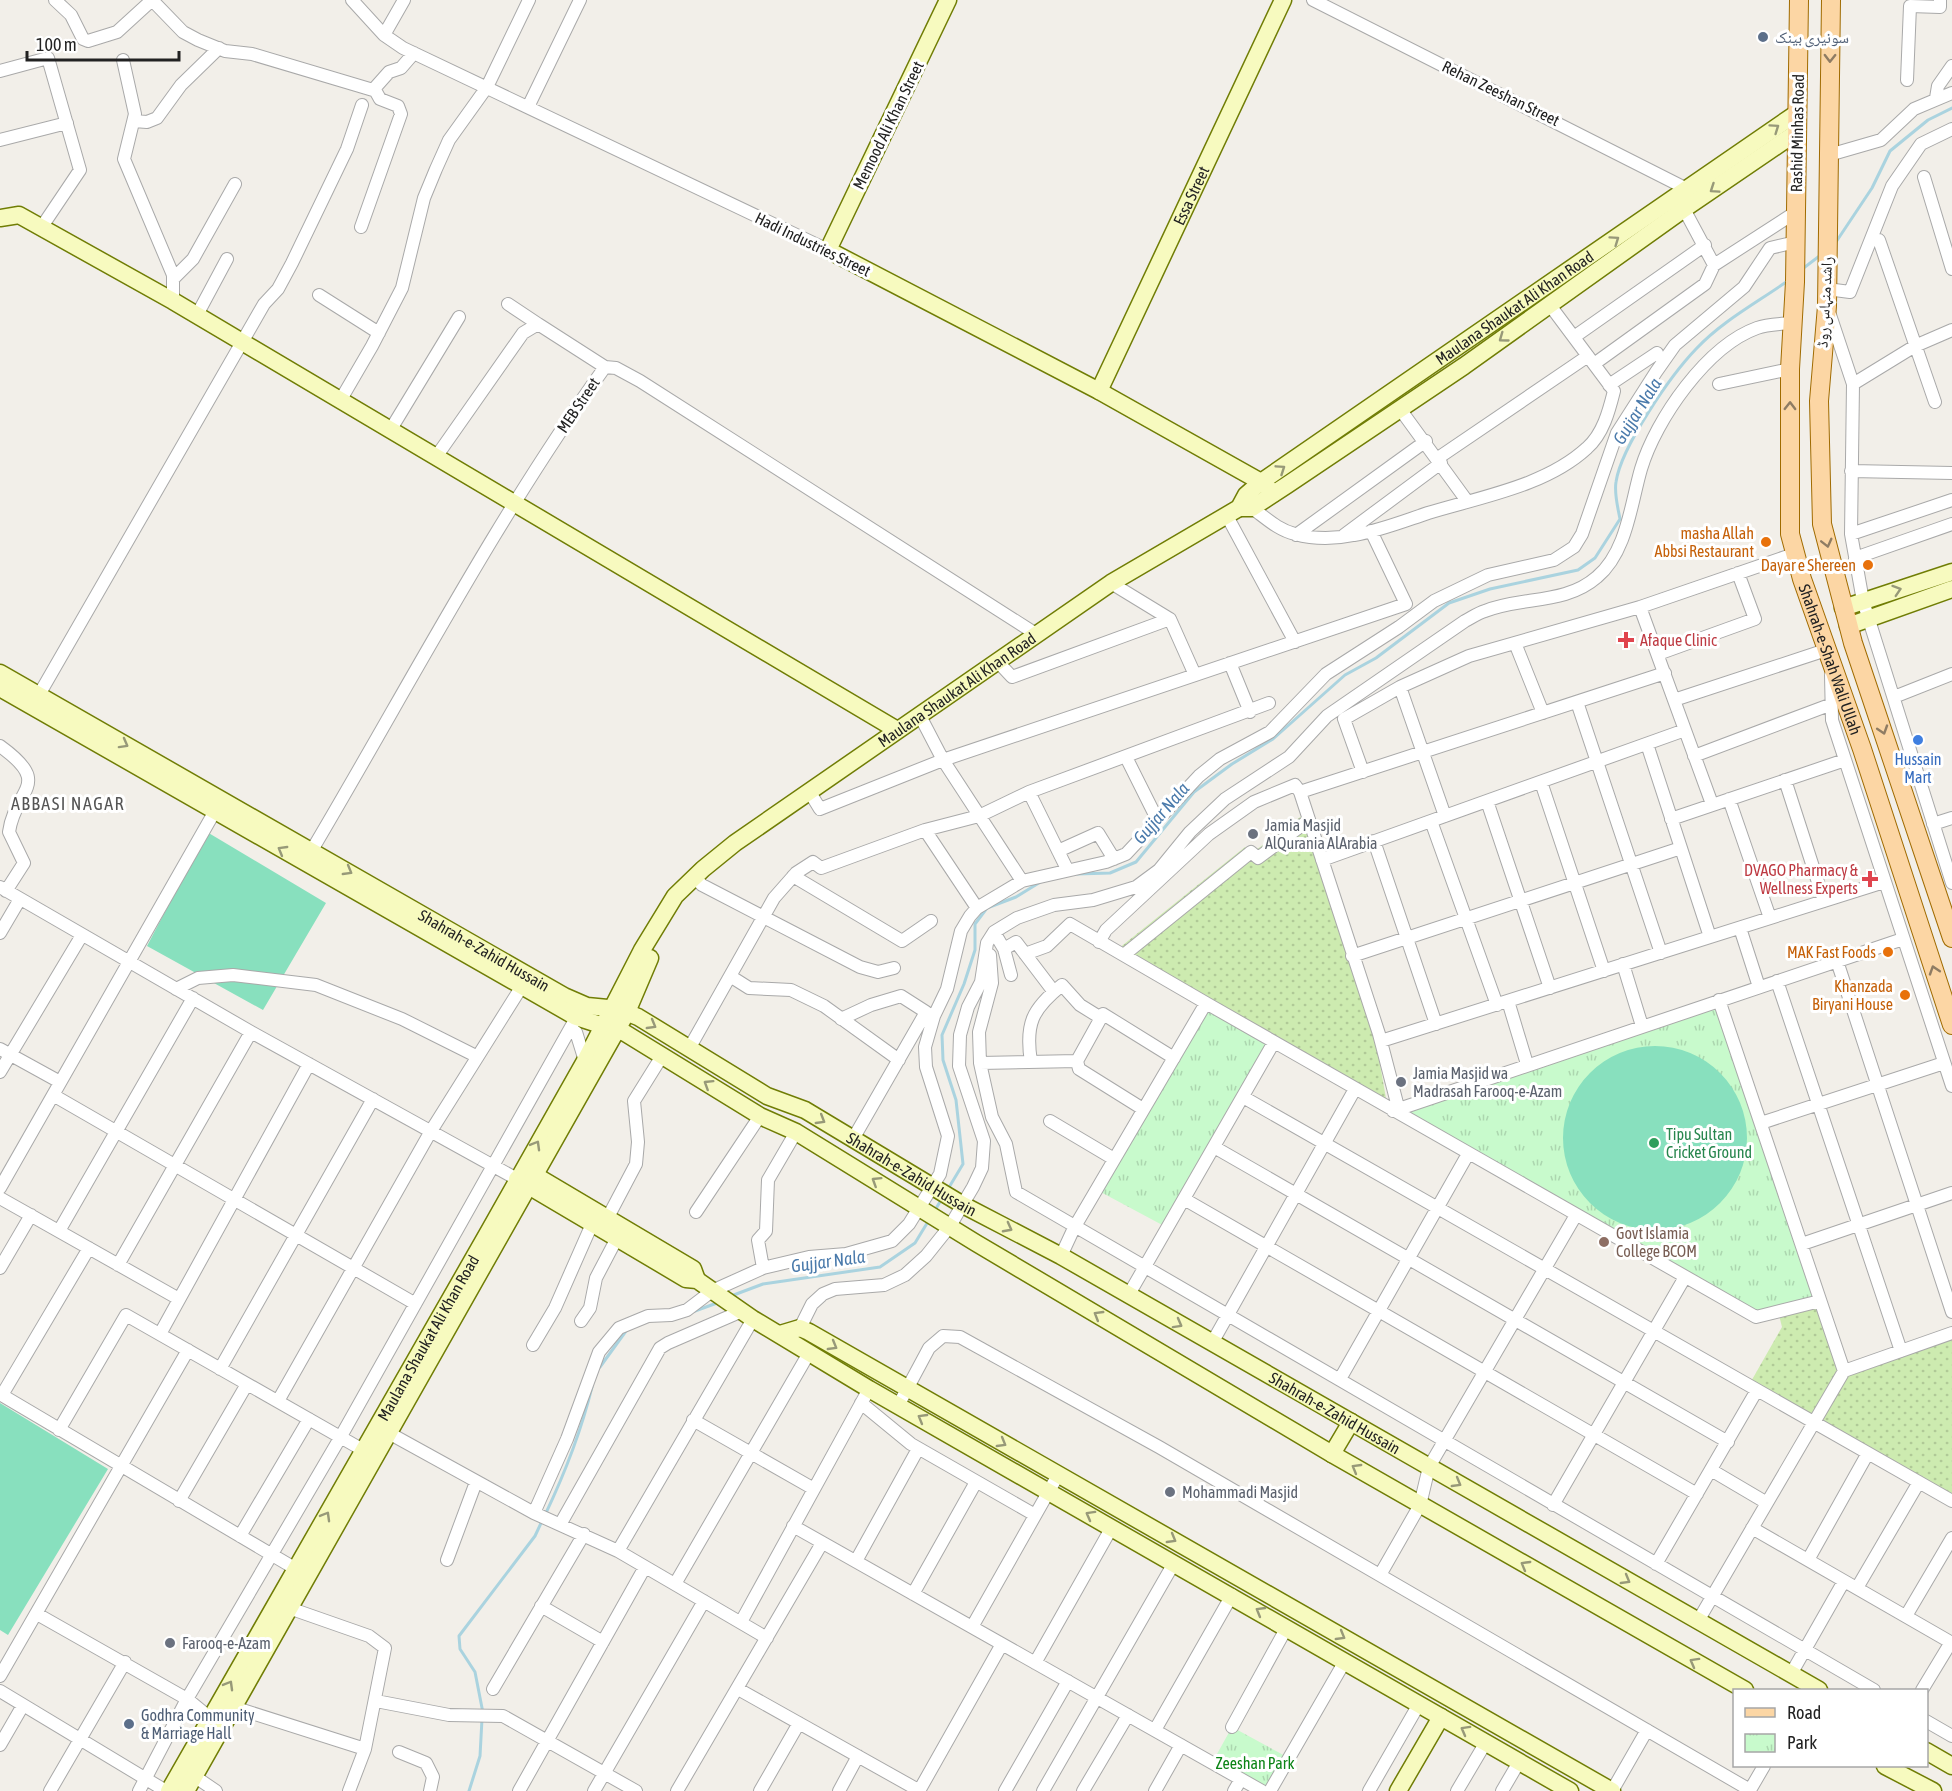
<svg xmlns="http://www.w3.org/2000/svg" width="1952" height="1791" font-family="'Asap Condensed','Noto Naskh Arabic',sans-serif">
<defs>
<pattern id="grass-dots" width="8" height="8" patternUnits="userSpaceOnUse" patternTransform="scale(1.5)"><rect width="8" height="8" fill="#cdebb0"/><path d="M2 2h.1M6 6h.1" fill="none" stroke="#b0c997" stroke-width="1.8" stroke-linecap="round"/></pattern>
<pattern id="park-tufts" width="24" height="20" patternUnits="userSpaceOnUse" patternTransform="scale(1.5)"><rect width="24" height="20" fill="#c8facc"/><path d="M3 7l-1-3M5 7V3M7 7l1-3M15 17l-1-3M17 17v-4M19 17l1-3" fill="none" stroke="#acd6af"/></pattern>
</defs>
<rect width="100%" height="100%" fill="#f2efe9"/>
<path fill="url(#grass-dots)" d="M1303,815l72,221 12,68 -269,-155 127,-102 7,6z
M1820,1301l24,70 108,-34v164l-203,-116 33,-58 -4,-16z"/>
<path fill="url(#park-tufts)" d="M1719,1000l101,301 -64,16 -358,-210z
M1206,1003l68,39 -108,185 -71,-38z
M1232,1727l57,31 -19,33 -58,-28z"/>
<path fill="#88e0be" d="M207,832l119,71 -63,107 -116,-64z
M1563 1138a92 92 0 1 1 184 0a92 92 0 1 1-184 0Z
M0,1403l108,66 -100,166 -8,-5z"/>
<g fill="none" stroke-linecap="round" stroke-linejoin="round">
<path stroke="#aad3df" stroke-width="3" d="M1834,245l38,-57 18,-37 38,-31 24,-12
M1801,270l21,-16
M1077,874l33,-1 26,-11 58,-70 38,-28 41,-25 72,-64 31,-17 73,-55 41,-14 88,-19 17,-12 25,-39c-2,-11 -6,-25 -4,-37 5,-35 55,-107 80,-133 26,-28 62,-47 93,-69
M948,1189l15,-25 -7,-64 -13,-40 -1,-25 22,-51 11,-34v-26l12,-16 29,-11 26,-16
M934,1212l7,-12
M731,1296l32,-12 117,-17 35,-24 14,-23
M695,1311l22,-8
M600,1367l26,-36
M545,1515c20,-42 36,-83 47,-128
M483,1713l-8,-41 -15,-23 -1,-13 76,-100 7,-15
M469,1791l11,-35 2,-37"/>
<g stroke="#a9a9a9" stroke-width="14">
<path id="street" d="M55,0l16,15 12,24 5,2 29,-9 35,-32
M152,0l31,32 15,8 27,11 27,3 121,36 16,-18 12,-4 13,-15
M352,0l32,35 19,13 425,202
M1313,0l374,189
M384,35l20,-35
M123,60l12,54 -11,45 49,116v26
M0,71l48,-13 32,112 -39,58
M1907,80l3,-74 30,1v-7
M1936,98l2,-12 14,-20
M528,107l52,-107
M134,121l13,1 10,-4 24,-33 38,-37
M0,140l67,-17
M1829,155l52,-15 33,-31 38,-16
M1924,177l28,92
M361,227l40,-113 -3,-8 -18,-7 -5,-9
M1879,240l56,162
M1714,265l82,-53
M173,279l20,-20 42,-75
M1827,289l23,3 42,-106 29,-42 31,-15
M319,295l60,38
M508,304l30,20
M197,315l30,-56
M1830,315l23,69 -2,150 12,67 89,282
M1574,337l131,-92
M1594,364l111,-80 9,-19 -30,-56
M1719,384l71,-15
M1853,384l62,-38 37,-16
M1609,385l48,-32
M340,401l32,-55 30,-58 22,-90 12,-29 13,-29 38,-53 42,-87
M1400,409l67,92
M391,429l68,-112
M436,457l87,-124 15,-9 67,43
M1438,458l150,-102
M1851,471l101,2
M1252,508c14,10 26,22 43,26 18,5 40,5 59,1 25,-4 50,-14 74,-22 52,-16 118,-27 159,-65 16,-14 22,-37 27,-57l-65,-87
M1227,516l68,126
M1851,534l101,-34
M1296,535l130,-94
M1344,535l97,-72
M1855,558l97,-34
M1111,583l59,36 25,56
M1640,607l72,197
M1515,643l28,70
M1658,654l97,-35 -17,-46
M997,661l15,16 158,-58
M1230,663l20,49
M1831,675l1,45 120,366
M1400,687l45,129
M1894,697l58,-23
M36,700l228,-396 14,-15 14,-26 55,-114 15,-44
M1674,700l152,-50
M1577,702l84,251
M919,714l24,46 79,121 84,-19 20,-8 73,-78 21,-17 50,-27 56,-58 73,-47 35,-26 54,-26 66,-15 20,-13 8,-13 35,-101 39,-61 19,-27 69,-58 26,-39 26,-6
M1647,744l63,193
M0,746c54,39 15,42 9,86l15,31 -18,28
M1694,756l138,-52
M1126,757l31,62
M1363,772l-19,-53 56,-32 69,-31 171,-49 154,-53
M1785,780l39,121
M1541,782l63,189
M809,791l11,18 123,-49 463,-156 -35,-73
M1029,792l38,77
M1300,792l365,-119
M1729,799l41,119
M1487,801l63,187
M1671,819l174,-59
M1431,821l66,184
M1933,824l19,-6
M925,830l52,78
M1374,841l62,183
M312,850c96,-162 183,-330 293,-483l11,1 24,13 396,253
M1058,851l40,-18 16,26
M1322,860l363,-130
M793,876l109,65 29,-20
M695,878l7,7 158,82 18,5 16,-4
M0,887l251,145 266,147
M1740,928l19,59
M994,932l10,17 12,-7 38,50
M0,933l20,-34
M1099,942l7,-12 103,-96 45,-32 41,-17 5,7 79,242 19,73
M1004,949l7,26
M1025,954l22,-8 23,-22 136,79
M1125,954l126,-102 7,6 51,-38
M990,955l2,28 -13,49 1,31 12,54 14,27 10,48 858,498
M1352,956l329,-108
M1837,961l115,351
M1623,964l19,62
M730,976l19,12 42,2 33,16 75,54
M1777,981l124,370
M176,989l22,-11 35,-3 83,10 86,34 74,37
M1719,1000l125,371
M1508,1001l19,63
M927,1013l7,3 13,-27 14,-58 9,-15 7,-8 45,-27
M841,1019l30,-14 30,-9 25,16 -73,127
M570,1029l6,3 9,29
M1381,1041l503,-159
M690,1047l84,-149 22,-25 17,-11 8,6 104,-38 54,-14 50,-24 240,-89
M0,1049l60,33
M1031,1062c-6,-38 1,-53 31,-77l18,20 21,13
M980,1063l97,-2
M0,1072l82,-137
M53,1095l361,208
M1243,1097l709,404
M1143,1109l-64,-40 -2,-8 26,-47 71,44
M1393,1111l510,-172
M1050,1121l64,38
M1761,1123l183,-60
M1214,1147l514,295
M0,1188l215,-377
M0,1198l179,101
M1184,1199l513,295
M696,1212l64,-96
M607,1219l29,-55 2,-22 -4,-41 28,-45
M59,1231l134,-233
M1802,1244l150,-51
M1061,1256l13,-28 132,-225 550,314 64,-16
M118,1265l133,-233
M0,1268l31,-53
M763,1268l-5,-28 8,-9 2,-51 28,-48
M1128,1296l146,-254
M581,1321l9,-13 6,-30 21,-40
M800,1328l12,-24 11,-10 12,-5 49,-4 21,-10 21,-19 24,-30 23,-39 9,-19 2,-27 -25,-75 1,-31 8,-28 13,-25 6,-39 7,-11 23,-14 37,-13 39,-5 43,-13 23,-17 31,-38 35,-33 64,-42 38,-41 138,-95c6,-3 13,-8 20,-10 37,-15 80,-6 112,-34 30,-25 34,-74 44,-108 15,-50 66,-123 116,-141 11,-4 25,-4 36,-5
M160,1334l149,-270
M1212,1343l143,-254
M533,1345l22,-37 37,-84
M220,1369l153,-270
M1340,1379l128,-225
M0,1394l296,175
M2,1395l87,-147
M278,1401l153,-270 91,-145
M861,1403l50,41 124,71
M899,1404l30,-56 14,-12 17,1 199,110 591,343 14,-24
M693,1420l121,69
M59,1430l67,-115 237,135
M387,1432l147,81 84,38 149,87
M1711,1470l56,33
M179,1501l68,-117
M1553,1505l132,-228
M534,1513l33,-74 32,-87 20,-24 29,-12 23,-1 16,-5 25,-19 51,-23 46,-11 37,-3 46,-13 17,-17 31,-50 8,-38 -22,-69 -1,-20 9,-31
M561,1523l99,-175 8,-5 74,-32
M793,1526l469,265
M1752,1528l200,115
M240,1536l69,-117
M618,1551l135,-232
M447,1560l29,-78
M1808,1560l60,-107
M856,1561l62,-112
M1656,1564l101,-174
M1380,1575l40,-70 9,-38 147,-252
M675,1584l134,-231
M1857,1588l62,-106
M913,1594l63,-112
M541,1606l62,36
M289,1608l80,28 16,12 -20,101 -16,42
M37,1614l150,85 23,19
M1906,1616l46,-78
M1698,1621l146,-250 108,-38
M741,1622l128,-233
M972,1627l86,-152
M1035,1663l77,-136
M1791,1674l53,-93
M0,1676l188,-326
M493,1689l91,-155
M738,1689l182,102
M1922,1690l29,-48
M0,1691l166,100
M376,1701l73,14 54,1 133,75
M233,1707l132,42
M1926,1721l26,15
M1232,1727l55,-100
M1155,1730l77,-135
M0,1745l22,-38
M399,1752l27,11 7,14 -3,14
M194,1776l22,15
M50,1791l75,-129
M139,1791l48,-92 153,-261 240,-427
M519,1791l126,-224
M594,1791l110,-190
M677,1791l145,-248
M760,1791l39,-68
M839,1791l19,-35
M919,1791l83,-147
M1005,1791l63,-110
M1043,1791l131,-228
M1083,1791l45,-76
M1155,1791l26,-46
M1234,1791l7,-12
M1270,1791l75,-130
M1369,1791l50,-87
M1457,1791l29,-49
M1502,1791l17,-29
M1612,1791l35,-61"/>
</g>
<g stroke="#707d05" stroke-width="19">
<g id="secondary">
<path d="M948,0l-120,250 271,141 162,91 13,11"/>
<path d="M0,218l19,-3 154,86 724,429"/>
<path id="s1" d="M1099,391l184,-391"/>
<path d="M1239,508h13l35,-23 177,-119 220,-157 113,-77"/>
<path d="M1843,608l109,-36"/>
<path d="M1848,626l104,-37"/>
<path id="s2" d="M0,673l564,323 23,10 31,3 20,8 129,79 38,14 158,95 98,51 758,434"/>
<path d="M0,688l576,329 49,16 135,83 36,16 180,111 356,211 413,236"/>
<path d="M526,1170l167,99 4,11"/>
<path d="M517,1179l169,100 11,1 56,39 116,70 701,402"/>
<path d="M780,1334l20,-6 9,4 803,459"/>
<path d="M1332,1454l19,-32"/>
<path d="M1926,1751l26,15"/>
<path d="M1885,1766l48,25"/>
<path id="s3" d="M169,1791l320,-560 96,-170 57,-111 33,-54 28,-27 32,-26 376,-260 128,-75 7,-13 15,-13 536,-369"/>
<path d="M186,1791l441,-779 23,-54"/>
<path d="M1398,1791l43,-74"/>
</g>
</g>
<g stroke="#a06b00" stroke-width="20">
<g id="primary">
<path id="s4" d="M1799,0l-4,282 -5,87v165l12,45 60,170 90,276"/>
<path d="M1831,0l-4,306 -8,95 3,123 31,119 99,295"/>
</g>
</g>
<use href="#street" stroke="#fff" stroke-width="12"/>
<use href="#secondary" stroke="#f7fabf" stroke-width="16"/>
<use href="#primary" stroke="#fcd6a4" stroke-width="18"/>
</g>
<defs><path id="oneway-chevron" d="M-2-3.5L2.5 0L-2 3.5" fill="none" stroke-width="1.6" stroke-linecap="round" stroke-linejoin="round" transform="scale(1.5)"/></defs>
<g stroke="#8f7c63">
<use href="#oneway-chevron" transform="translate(1830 58) rotate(91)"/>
<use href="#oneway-chevron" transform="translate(1790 406) rotate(-89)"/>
<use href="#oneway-chevron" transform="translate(1827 543) rotate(76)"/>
<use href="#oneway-chevron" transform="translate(1883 730) rotate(72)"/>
<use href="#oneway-chevron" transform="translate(1934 970) rotate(-108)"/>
</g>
<g stroke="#979978">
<use href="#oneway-chevron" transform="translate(1775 128) rotate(-35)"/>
<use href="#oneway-chevron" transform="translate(1714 189) rotate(146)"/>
<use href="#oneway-chevron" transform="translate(1615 240) rotate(-35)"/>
<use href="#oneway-chevron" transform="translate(1503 338) rotate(144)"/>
<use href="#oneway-chevron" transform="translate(1281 469) rotate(-34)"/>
<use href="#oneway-chevron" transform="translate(1897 590) rotate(-18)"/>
<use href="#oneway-chevron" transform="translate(124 744) rotate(29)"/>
<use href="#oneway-chevron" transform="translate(282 850) rotate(-150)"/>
<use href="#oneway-chevron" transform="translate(348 871) rotate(30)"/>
<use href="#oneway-chevron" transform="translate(652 1025) rotate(30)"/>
<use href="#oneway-chevron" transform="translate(708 1084) rotate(-148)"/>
<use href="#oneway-chevron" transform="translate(821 1120) rotate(31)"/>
<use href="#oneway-chevron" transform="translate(536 1145) rotate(-60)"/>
<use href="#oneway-chevron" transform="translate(876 1181) rotate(-148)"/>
<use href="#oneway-chevron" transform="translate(1008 1228) rotate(28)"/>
<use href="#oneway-chevron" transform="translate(1098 1315) rotate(-149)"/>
<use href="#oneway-chevron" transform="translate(1178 1324) rotate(29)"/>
<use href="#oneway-chevron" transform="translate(833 1346) rotate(30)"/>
<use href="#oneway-chevron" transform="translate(922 1418) rotate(-150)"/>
<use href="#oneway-chevron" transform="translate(1002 1443) rotate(30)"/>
<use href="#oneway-chevron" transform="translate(1356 1468) rotate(-150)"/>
<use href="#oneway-chevron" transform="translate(1457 1483) rotate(30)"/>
<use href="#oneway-chevron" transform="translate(1090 1515) rotate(-151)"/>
<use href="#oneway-chevron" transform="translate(326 1516) rotate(-60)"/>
<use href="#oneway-chevron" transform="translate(1172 1539) rotate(30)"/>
<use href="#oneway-chevron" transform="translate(1525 1565) rotate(-150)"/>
<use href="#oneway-chevron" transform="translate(1626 1580) rotate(30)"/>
<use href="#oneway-chevron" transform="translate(1260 1611) rotate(-150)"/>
<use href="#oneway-chevron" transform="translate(1341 1636) rotate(30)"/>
<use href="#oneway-chevron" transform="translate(1694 1662) rotate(-151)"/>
<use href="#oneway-chevron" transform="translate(229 1685) rotate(-60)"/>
<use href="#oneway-chevron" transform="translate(1465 1730) rotate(-151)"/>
</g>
<g fill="#5c6f8a" stroke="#fff" stroke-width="2">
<circle cx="1763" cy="37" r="6"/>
<circle cx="129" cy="1724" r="6"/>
</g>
<g fill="#e8710a" stroke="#fff" stroke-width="2">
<circle cx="1766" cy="542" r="6"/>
<circle cx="1868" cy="565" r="6"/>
<circle cx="1888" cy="952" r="6"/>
<circle cx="1905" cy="995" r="6"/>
</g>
<g fill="#e0444e" stroke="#fff" stroke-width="2">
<path d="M1623 631h6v6h6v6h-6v6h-6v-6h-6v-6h6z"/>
<path d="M1867 870h6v6h6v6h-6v6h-6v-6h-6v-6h6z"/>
</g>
<circle fill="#3f7fe0" stroke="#fff" stroke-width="2" cx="1918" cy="740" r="6"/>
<g fill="#6b7280" stroke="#fff" stroke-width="2">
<circle cx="1253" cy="834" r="6"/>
<circle cx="1401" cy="1082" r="6"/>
<circle cx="1170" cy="1492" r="6"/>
<circle cx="170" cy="1643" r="6"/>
</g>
<circle fill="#2e9e5b" stroke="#fff" stroke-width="2" cx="1654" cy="1143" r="6"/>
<circle fill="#8d6e63" stroke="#fff" stroke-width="2" cx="1604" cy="1242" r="6"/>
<g text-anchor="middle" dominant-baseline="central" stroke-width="6" stroke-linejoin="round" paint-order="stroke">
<g font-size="16" fill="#4e5e75" stroke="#fff" text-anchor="start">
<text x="1775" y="37">سونیری بینک</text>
<text x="141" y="1715">Godhra Community<tspan x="141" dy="18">&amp; Marriage Hall</tspan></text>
</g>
<g font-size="16" fill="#222" stroke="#fff">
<text transform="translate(1501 93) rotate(26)">Rehan Zeeshan Street</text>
<text transform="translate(888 125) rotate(-64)">Memood Ali Khan Street</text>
<text transform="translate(1797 133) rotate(-89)">Rashid Minhas Road</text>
<text stroke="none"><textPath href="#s1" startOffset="216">Essa Street</textPath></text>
<text transform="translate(813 244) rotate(26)">Hadi Industries Street</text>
<text transform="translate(1824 302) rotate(-87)">راشد منہاس روڈ</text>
<text stroke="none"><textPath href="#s3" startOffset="2056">Maulana Shaukat Ali Khan Road</textPath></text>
<text transform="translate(578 405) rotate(-56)">MEB Street</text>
<text stroke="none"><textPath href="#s4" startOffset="666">Shahrah-e-Shah Wali Ullah</textPath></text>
<text stroke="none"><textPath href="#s3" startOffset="1378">Maulana Shaukat Ali Khan Road</textPath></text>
<text stroke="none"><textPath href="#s2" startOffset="558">Shahrah-e-Zahid Hussain</textPath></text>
<text stroke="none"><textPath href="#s2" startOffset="1044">Shahrah-e-Zahid Hussain</textPath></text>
<text stroke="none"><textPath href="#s3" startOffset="522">Maulana Shaukat Ali Khan Road</textPath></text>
<text stroke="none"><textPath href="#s2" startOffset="1530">Shahrah-e-Zahid Hussain</textPath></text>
</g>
<g font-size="16" fill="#c56008" stroke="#fff" text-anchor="end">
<text x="1754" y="533">masha Allah<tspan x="1754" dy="18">Abbsi Restaurant</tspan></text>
<text x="1856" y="565">Dayar e Shereen</text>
<text x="1876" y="952">MAK Fast Foods</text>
<text x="1893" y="986">Khanzada<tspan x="1893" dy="18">Biryani House</tspan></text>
</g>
<g font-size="16" fill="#be3a42" stroke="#fff" text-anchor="start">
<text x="1640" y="640">Afaque Clinic</text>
<text x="1858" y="870" text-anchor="end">DVAGO Pharmacy &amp;<tspan x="1858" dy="18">Wellness Experts</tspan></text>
</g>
<g font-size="16" fill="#366cbe" stroke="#fff">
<text x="1918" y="759">Hussain<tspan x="1918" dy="18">Mart</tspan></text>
</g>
<g font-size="16" fill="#5b616d" stroke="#fff" text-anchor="start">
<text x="1265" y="825">Jamia Masjid<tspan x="1265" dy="18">AlQurania AlArabia</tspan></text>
<text x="1413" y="1073">Jamia Masjid wa<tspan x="1413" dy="18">Madrasah Farooq-e-Azam</tspan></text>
<text x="1182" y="1492">Mohammadi Masjid</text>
<text x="182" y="1643">Farooq-e-Azam</text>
</g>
<g font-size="16" fill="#27864d" stroke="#fff" text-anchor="start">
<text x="1666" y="1134">Tipu Sultan<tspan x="1666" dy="18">Cricket Ground</tspan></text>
</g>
<g font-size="16" fill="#785e54" stroke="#fff" text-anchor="start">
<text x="1616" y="1233">Govt Islamia<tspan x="1616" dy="18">College BCOM</tspan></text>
</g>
<g font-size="16" fill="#0c8416" stroke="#fff">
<text x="1255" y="1763">Zeeshan Park</text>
</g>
<g font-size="18" font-style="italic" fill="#4a7aab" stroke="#fff">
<text transform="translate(1637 411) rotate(-58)">Gujjar Nala</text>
<text transform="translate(1161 813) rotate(-49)">Gujjar Nala</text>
<text transform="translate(828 1261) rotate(-8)">Gujjar Nala</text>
</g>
<g font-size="18" letter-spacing="1.5" fill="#555" stroke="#fff">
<text x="68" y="803">ABBASI NAGAR</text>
</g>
</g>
<rect x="1733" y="1689" width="195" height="78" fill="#ffffff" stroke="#a7a7a7" stroke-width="1.5"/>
<rect x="1745" y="1708" width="30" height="9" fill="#fcd6a4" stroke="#a7a7a7" stroke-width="1.5"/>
<text x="1787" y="1719" font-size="18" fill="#222222">Road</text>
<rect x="1745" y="1734" width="30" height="18" fill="url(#park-tufts)" stroke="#a7a7a7" stroke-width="1.5"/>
<text x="1787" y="1749" font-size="18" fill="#222222">Park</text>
<path d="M27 51v9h152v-9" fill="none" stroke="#222222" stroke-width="3"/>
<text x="36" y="51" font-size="18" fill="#222222" stroke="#ffffff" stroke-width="4.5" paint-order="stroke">100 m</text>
</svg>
